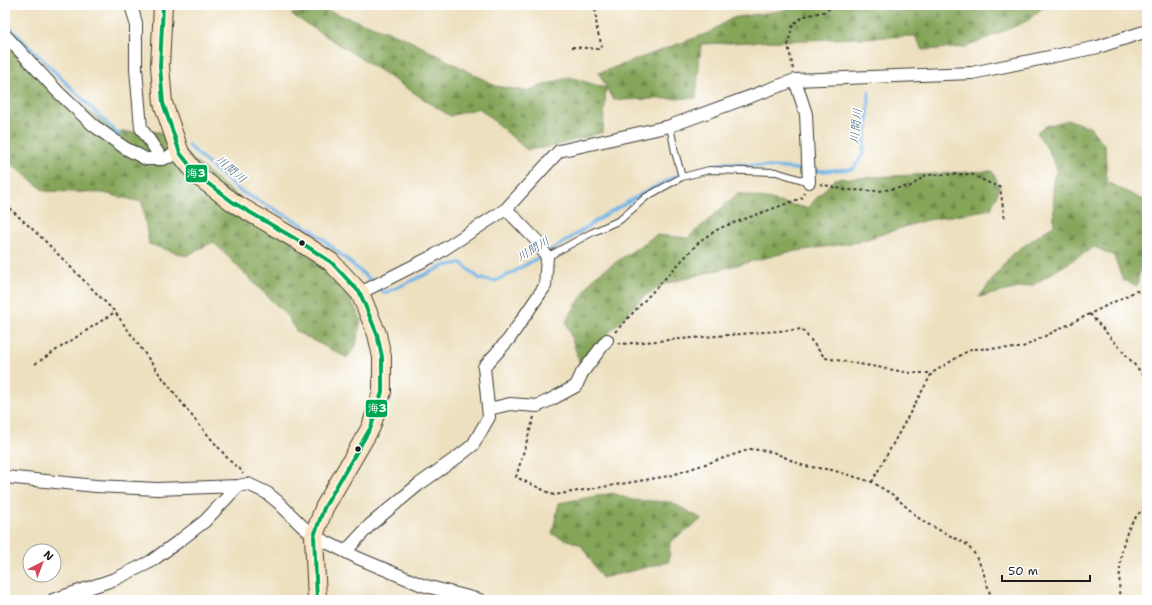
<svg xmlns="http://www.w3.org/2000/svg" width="1152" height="605" font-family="'Shantell Sans','Klee One',sans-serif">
<defs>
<pattern id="forest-firs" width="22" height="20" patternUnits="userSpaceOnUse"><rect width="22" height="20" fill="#85a559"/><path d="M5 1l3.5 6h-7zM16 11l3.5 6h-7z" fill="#6c8649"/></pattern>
</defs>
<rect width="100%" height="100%" fill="#fff"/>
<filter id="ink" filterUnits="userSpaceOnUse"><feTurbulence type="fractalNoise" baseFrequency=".025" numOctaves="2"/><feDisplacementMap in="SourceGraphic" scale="8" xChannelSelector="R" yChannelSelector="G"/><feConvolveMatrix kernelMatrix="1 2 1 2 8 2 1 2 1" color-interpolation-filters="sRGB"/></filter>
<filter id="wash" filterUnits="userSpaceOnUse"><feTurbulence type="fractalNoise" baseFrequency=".012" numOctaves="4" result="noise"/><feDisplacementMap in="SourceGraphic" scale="16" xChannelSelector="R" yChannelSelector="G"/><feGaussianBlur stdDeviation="0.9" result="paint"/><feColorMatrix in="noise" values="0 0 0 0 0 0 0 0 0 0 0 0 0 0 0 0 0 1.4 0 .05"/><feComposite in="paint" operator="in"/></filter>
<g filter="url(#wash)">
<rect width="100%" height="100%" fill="#ede0bf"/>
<path fill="url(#forest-firs)" stroke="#50603a" d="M801,5h141l7,4 6,-4h91l-19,16 -61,26 -44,3 -7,-14 -214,8 -5,54 -83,2 -14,-27 109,-40 24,-15 53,-8z
M326,10l77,27 93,49 30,5 43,-14 37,11 -3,44 -48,14 -28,4 -48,-42 -29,8 -93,-60 -66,-42z
M5,19l16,21 30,46 68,46h41l142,118 38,29 21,40 -5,27 -9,12 -50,-26 -11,-17 -73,-73 -27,14 -37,-12 -7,-42 -39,-9 -59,-2 -39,-33z
M1069,120l21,7 15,19 2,36 40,20v58l-7,8 -3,18 -14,-6 -9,-24 -20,-9 -61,38 -54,12 33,-43 42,-29 -1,-45 4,-10 -7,-17 -13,-20 9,-7z
M992,171l8,16 -9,22 -68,12 -65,21 -74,11 -120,31 -22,14 -62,66 -14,-43 28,-44 62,-42 32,3 50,-45 69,15 28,-29z
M613,493l19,7 39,2 31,17 -32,23 -1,20 -67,16 -21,-33 -29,-11 7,-31z
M371,595l25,5h-49z"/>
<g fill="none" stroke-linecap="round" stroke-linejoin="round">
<path stroke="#73b4e7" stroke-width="3.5" d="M5,23l114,112
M188,145l16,15 36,31 71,38 63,54
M706,168l19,-5 96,8 32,-2 10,-15 5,-35 1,-27
M378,287l7,6 59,-27 17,-3 19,16 15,2 15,-7 53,-31 42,-28 35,-20 31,-17 12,-4"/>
</g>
</g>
<g filter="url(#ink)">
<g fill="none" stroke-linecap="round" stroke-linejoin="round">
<g stroke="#3b3934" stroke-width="8">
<path id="lane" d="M670,126l5,26 7,25
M547,257l44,-24 29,-13 26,-23 36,-20 27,-7 67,2 33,10"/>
</g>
<g stroke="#3b3934" stroke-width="14">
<path id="street" d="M131,5l5,18v46l5,59 21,31 18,-6
M5,35l53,57 35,33 32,23 21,11h16
M795,80l11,34 3,68
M360,293l75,-38 71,-46 53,-58 111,-25 125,-46 177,-7 126,-26 49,-16
M489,409l21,-5 27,2 15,-7 24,-13 6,-13 25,-33
M5,477l91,9 61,3 81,-3 10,-2 19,9 11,9 23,23 13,11 44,22 64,27 58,15
M346,551l24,-26 48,-40 41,-29 14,-11 16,-28 -5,-50 25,-28 36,-53 2,-29 -10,-16 -31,-32
M53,600l62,-21 35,-17 29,-21 26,-20 33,-35"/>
</g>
<g stroke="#3b3934" stroke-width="20">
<path id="secondary" d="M163,5l-3,61 3,37 17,50 18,23 36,27 60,35 37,24 29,31 17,41 5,23v35l-11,35 -47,81 -10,28 3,64"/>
</g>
<path stroke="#3b3934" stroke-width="2" stroke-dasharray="3 3" stroke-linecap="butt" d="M572,47l28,2 2,-3 -5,-16 -2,-25
M793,69l-5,-24 5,-21 12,-8 22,-5 5,-6
M820,184l26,6 33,1 32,-5 15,-11 45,-1 18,9 11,4 5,34
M5,204l37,34 73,74 43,60 38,49 34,40 10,8 3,5
M1090,314l57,65
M615,332l86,-92 19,-12 82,-30 2,-6
M618,343l3,1 181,-15 23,29 86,15h21
M35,364l80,-52
M534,417l-18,60 38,18 115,-19 82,-27 22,3 31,14 28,4 40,12 21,13 29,26 44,23 8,9 8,15 10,32
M872,482l60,-109 39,-24 50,-1 115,-57 11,2
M1119,600c1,-27 -1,-61 17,-83 3,-4 7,-8 11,-11"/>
<use href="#lane" stroke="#fff" stroke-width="6"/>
<use href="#street" stroke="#fff" stroke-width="12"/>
<use href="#secondary" stroke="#fce5c4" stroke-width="18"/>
<g stroke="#fff" stroke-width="7">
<path id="bus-1" d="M163,5l-3,61 3,37 17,50 18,23 36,27 60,35 37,24 29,31 17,41 5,23v35l-11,35 -47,81 -10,28 3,64"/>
</g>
<use href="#bus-1" stroke="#00a651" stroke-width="4"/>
</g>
</g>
<g fill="#1c1c1c" stroke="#fff" stroke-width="1.5">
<circle cx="302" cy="243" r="3.5"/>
<circle cx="358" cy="449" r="3.5"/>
</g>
<g text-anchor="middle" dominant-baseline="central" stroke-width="3" stroke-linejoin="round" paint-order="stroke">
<g font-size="12" font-style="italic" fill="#436077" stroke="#fff">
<text transform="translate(856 126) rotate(-84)">川間川</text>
<text transform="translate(231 169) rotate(41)">川間川</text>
<text transform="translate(533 249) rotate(-31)">川間川</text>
</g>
</g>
<g stroke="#fff" stroke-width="1.5">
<rect x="185" y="164" width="23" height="19" rx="4" fill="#00a651"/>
<rect x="365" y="399" width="23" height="19" rx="4" fill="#00a651"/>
</g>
<g font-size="11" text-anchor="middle" font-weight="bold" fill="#fff">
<text x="196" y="177">海3</text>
<text x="377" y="412">海3</text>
</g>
<rect width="1152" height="605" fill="none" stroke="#fff" stroke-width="20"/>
<g transform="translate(42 563) rotate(42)"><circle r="19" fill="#ffffff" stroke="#a4a4a4"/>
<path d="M0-3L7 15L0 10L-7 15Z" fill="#d1495b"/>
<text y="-6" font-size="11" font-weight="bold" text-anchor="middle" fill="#1c1c1c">N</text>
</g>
<path d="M1002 575v6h88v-6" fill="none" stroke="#1c1c1c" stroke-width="2"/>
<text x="1008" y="575" font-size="12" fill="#1c1c1c" stroke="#ffffff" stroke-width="3" paint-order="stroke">50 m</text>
</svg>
